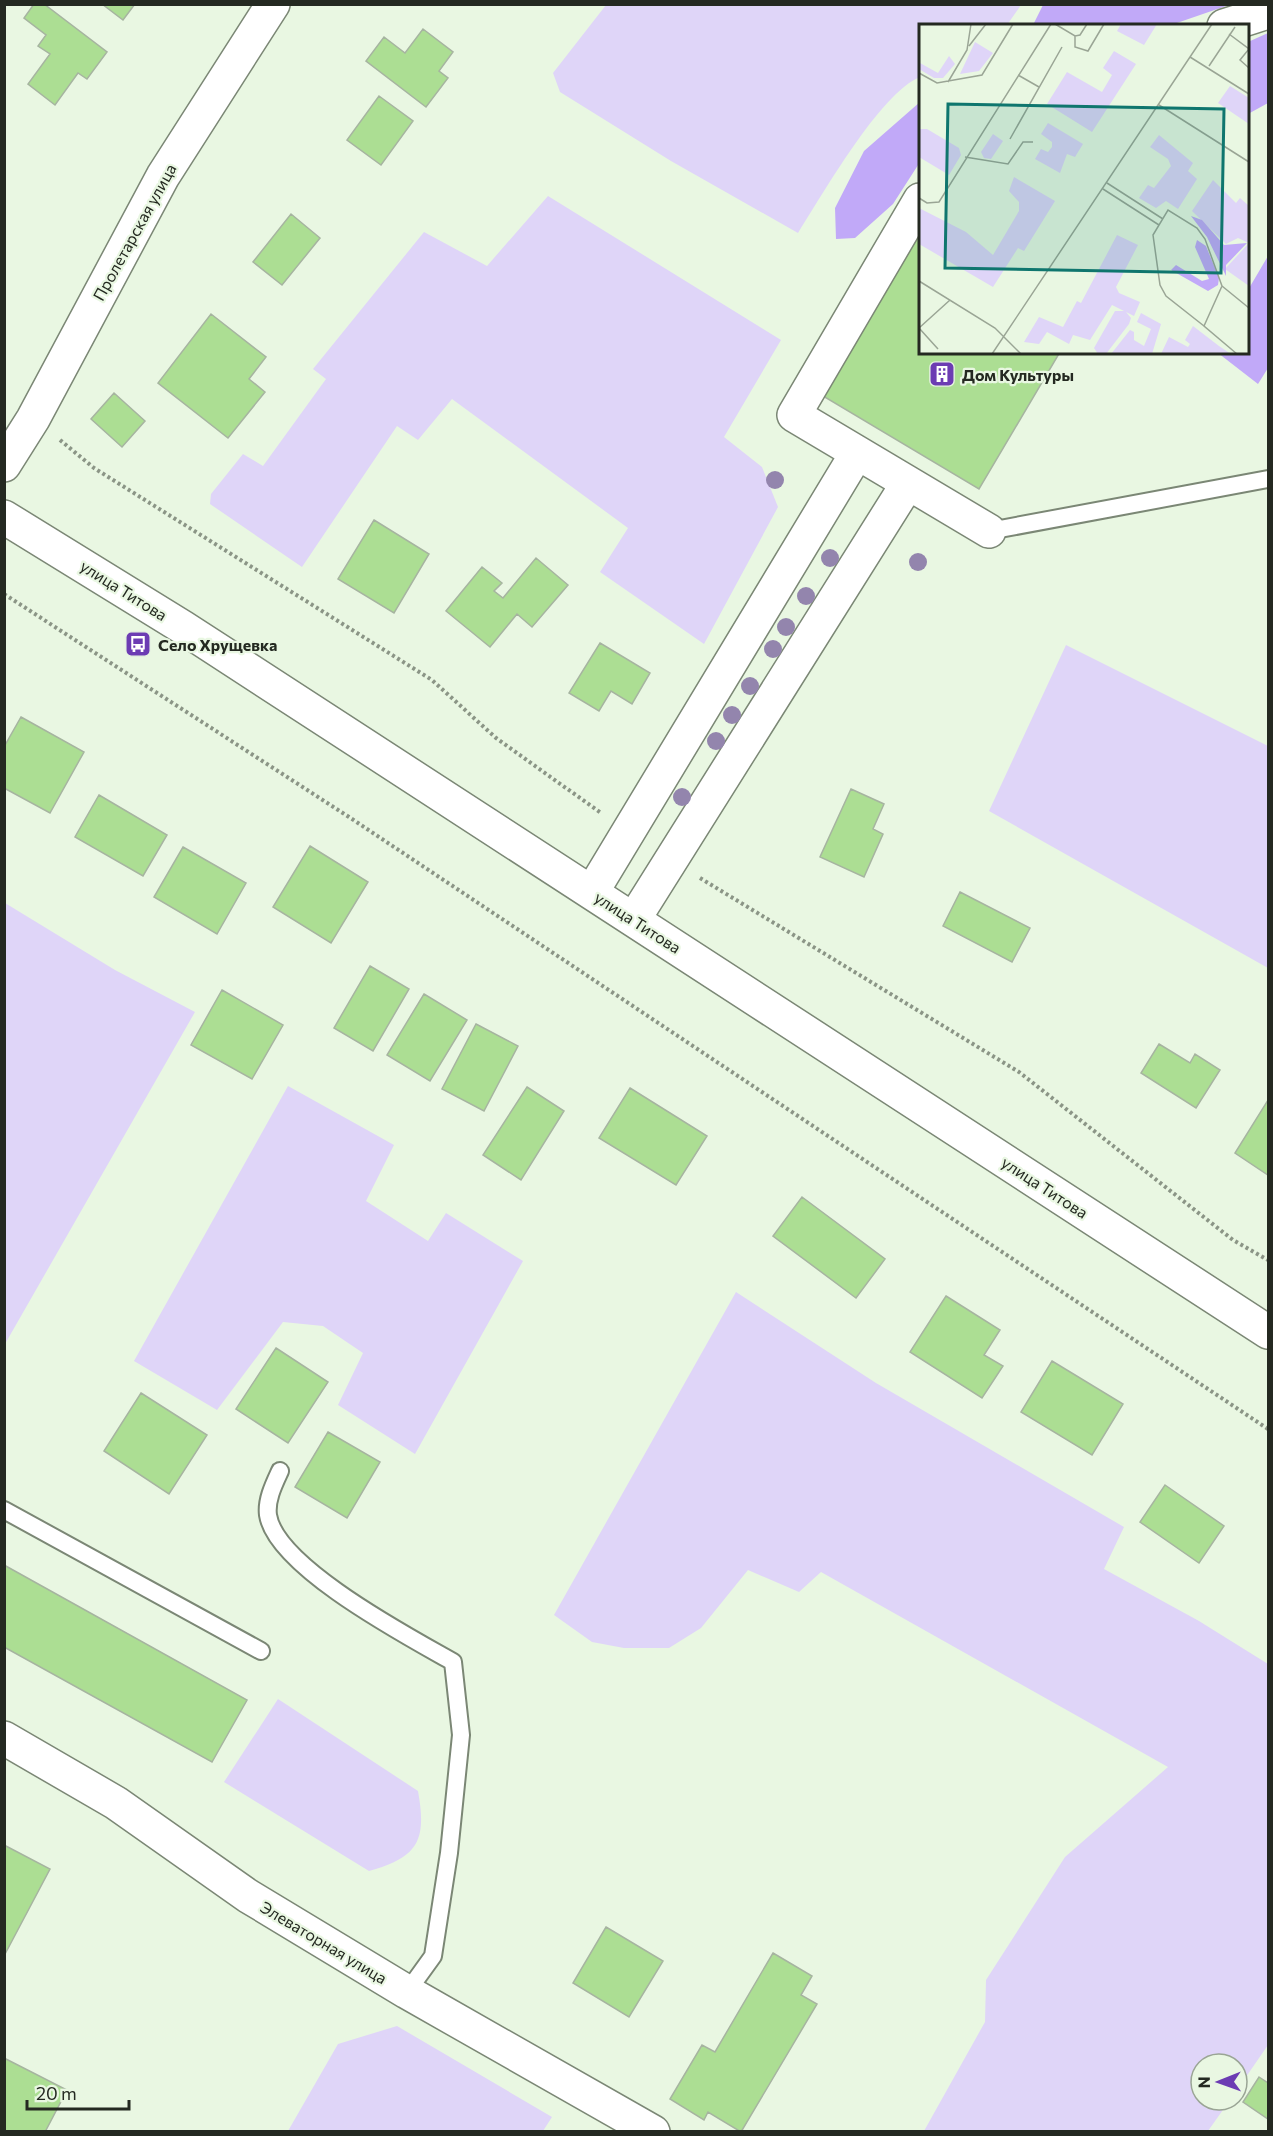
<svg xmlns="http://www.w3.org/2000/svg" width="1273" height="2136" font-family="Commissioner,sans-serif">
<rect width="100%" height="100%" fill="#e9f7e2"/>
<path fill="#dfd5f8" d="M606,5v-1l415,1 -14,20 -87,1v51c-40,16 -97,117 -122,156l-127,-72 -111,-69 -7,-19z
M548,196l233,144 -57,97 38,30 16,40 -74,137 -104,-72 28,-44 -176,-129 -34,41 -21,-14 -95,141 -92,-63 1,-10 32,-40 20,12 63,-87 -13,-10 111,-137 63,34z
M1066,645l202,101v222l-279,-157z
M5,903l110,67 80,42 -190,332z
M288,1086l106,59 -28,56 62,40 18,-28 77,48 -108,193 -77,-49 25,-52 -40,-27 -40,-4 -66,88 -83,-49z
M736,1292l140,91 248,144 -20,42 95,52 69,43v381l-31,45v-26h-36v36h29l-22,31h-284l61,-109 1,-42 79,-123 103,-90 -347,-195 -22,20 -51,-22 -47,58 -32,20h-45l-32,-6 -38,-27z
M278,1699l140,92c9,50 0,66 -49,80l-145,-89z
M397,2026l155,91 -9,14h-255l50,-87z"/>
<path fill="#c1a9f8" d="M1043,5v-1l186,1 -58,20h-138z
M1268,33v70l-20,11v-72z
M920,102v60l-27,42 -38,34 -19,1 -1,-31 29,-57z
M1268,256v112l-10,16 -40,-31 30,-1v-62z"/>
<path fill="#acde93" stroke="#a6b4a0" stroke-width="1.5" d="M34,4h10l63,48 -20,27 -9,-6 -23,32 -27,-21 22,-30 -12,-8 8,-11 -22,-17z
M102,4h33l-12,16z
M423,29l30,23 -14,19 9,7 -22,29 -60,-46 18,-24 21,16z
M379,96l34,25 -32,44 -34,-25z
M291,214l29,24 -38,47 -29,-23z
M919,233l1,119h140l-81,137 -156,-93z
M211,314l55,43 -17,22 16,13 -37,46 -70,-55z
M114,393l31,28 -23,26 -31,-28z
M374,520l55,34 -35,59 -56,-34z
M536,558l32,27 -36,42 -15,-13 -27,33 -44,-36 36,-44 20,16 -8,8 9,7z
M600,643l50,30 -18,31 -21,-13 -12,20 -30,-18z
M21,717l63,35 -34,61 -46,-25v-41z
M851,789l33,15 -11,25 10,5 -19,43 -44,-20z
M99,795l68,40 -24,41 -68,-39z
M310,846l58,36 -37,61 -58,-36z
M183,847l63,36 -29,51 -63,-37z
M960,892l70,36 -18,34 -69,-36z
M370,966l39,23 -36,62 -39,-23z
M222,990l61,35 -31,54 -61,-34z
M424,994l43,26 -37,61 -43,-26z
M476,1024l42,22 -34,65 -42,-22z
M1159,1044l31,19 5,-9 25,16 -24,38 -55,-35z
M527,1087l37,24 -43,69 -38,-25z
M630,1088l77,48 -31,49 -77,-47z
M1268,1100v75l-33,-22z
M802,1197l83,62 -29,39 -83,-62z
M946,1296l54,34 -16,25 19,11 -21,32 -72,-46z
M276,1348l52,34 -40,61 -52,-34z
M1052,1361l71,43 -31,51 -71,-43z
M141,1393l66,42 -38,59 -65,-43z
M328,1432l52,30 -33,56 -52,-31z
M1165,1485l59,41 -25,37 -59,-41z
M4,1565l243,135 -35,62 -208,-115z
M4,1845l46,24 -46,87z
M606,1927l57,34 -34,56 -56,-34z
M773,1953l39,23 -11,19 16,9 -76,128 -33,-20 -4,8 -34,-21 32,-54 13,7z
M4,2058l63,32 -22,42h-38l-3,-3z
M1259,2077l9,6v36l-25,-17z"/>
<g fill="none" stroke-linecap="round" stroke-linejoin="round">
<g stroke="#7b8775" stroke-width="20">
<path id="service" d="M989,531l279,-52
M280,1471c-6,13 -14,29 -12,44 8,52 141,122 185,147l8,73 -12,118 -16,103 -26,36
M4,1510l257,141"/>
</g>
<g stroke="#7b8775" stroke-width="36">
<path id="minor" d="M1224,26l44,-14
M920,200l-126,215 195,116
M4,465l29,-46 130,-243 110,-172
M592,892l265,-439
M634,919l274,-436
M4,1738l112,65 132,93 159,96 246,140"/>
</g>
<g stroke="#7b8775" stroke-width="36">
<path id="secondary" d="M4,517l180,111 1084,704"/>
</g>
<path stroke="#8b9586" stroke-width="4" stroke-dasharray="3 3" stroke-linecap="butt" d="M60,440l34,28 338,212 64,58 105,75
M4,594l345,223 919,612
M700,878l319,194 214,168 35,20"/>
<use href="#service" stroke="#fff" stroke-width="16"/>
<use href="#minor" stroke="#fff" stroke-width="33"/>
<use href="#secondary" stroke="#fff" stroke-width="33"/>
</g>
<g fill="#9385ad">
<circle cx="775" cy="480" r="9"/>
<circle cx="830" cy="558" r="9"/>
<circle cx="918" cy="562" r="9"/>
<circle cx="806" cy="596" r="9"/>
<circle cx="786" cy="627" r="9"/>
<circle cx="773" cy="649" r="9"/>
<circle cx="750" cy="686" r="9"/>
<circle cx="732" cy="715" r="9"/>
<circle cx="716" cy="741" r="9"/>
<circle cx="682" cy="797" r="9"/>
</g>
<defs>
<g id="building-square" transform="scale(1.35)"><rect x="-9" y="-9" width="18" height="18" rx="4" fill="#6c3cb3" stroke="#e9f7e2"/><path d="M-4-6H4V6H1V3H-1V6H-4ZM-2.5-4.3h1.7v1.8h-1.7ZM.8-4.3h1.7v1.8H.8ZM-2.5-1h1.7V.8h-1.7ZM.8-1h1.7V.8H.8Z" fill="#fff"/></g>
<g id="bus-square" transform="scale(1.35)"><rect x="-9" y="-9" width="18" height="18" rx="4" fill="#6c3cb3" stroke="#e9f7e2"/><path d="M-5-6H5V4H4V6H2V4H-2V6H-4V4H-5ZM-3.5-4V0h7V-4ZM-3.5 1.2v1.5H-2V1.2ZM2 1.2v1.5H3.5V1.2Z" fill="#fff"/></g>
</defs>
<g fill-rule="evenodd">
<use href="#building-square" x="942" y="374"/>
<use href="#bus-square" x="138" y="644"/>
</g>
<g text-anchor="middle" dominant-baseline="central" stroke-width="4.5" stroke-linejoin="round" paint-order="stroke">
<g font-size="16" fill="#242921" stroke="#e9f7e2">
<text transform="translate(134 232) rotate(-61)">Пролетарская улица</text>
<text transform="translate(124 590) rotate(32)">улица Титова</text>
<text transform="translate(638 922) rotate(33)">улица Титова</text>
<text transform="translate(1045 1187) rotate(33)">улица Титова</text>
<text transform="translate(324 1942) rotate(31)">Элеваторная улица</text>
</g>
<g font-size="16" font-weight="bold" fill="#242921" stroke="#e9f7e2" text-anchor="start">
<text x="962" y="374">Дом Культуры</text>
<text x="158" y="644">Село Хрущевка</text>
</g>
</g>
<g transform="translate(919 24)">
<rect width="330" height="330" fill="#e9f7e2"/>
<path d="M202,0h36l-13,21 -27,-14zM56,18l18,11 -14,18 -19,3zM195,27l22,13 -44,68 -45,-28 20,-32 35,20 10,-17 -9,-7zM30,32l6,8 -12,14h-9l-15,-9 1,-6 18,10zM311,62l19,12v26l-31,-21zM129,99l35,21 -8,13 -8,-3 -7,19 -25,-14 6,-10 7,3 4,-5v-5l-11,-8zM0,105h8l32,19 2,7 -12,20 -30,-18zM74,110l10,7 -12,18 -7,-1 -3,-6zM240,111l34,28 -5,8 9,8 -19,30 -12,-8 -10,7 -17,-10 9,-13 6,3 17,-22 -3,-7 -18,-12zM95,153l41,24 -31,50 -6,-3 -25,39 -74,-43v-36l47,24 27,23 26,-44v-9l-10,-11zM294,156l23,23 4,-5 9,8v80l-24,-17 24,-26 -11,-5 -12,6 -34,-33zM198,211l21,10 -22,42 3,6 21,9 -6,14 -8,-4 5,6 -2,6 -23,30h-8l-4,-6 21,-37h9l-12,-6 -22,35 -17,-5 -4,9 -22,-12 -8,12 -15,-2 15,-25 24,10 14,-26 4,2zM222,289l20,11 -9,30h-41l19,-24 4,2v8l10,6 7,-17 -14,-7zM274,302l26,20 12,8h-70l8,-17 19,10 2,-3 -5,-4z" fill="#dfd5f8"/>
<path d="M272,192l11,4 22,25 23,-2 -21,22v11l-19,-39zM278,216l9,6 13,32 -1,7 -10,6 -37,-21 5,-5 26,16 7,-2 -14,-32z" fill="#c1a9f8"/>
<path fill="none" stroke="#9aa595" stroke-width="1.5" d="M136,0l20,12 5,-1 7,-11M310,10l20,15 -9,11 9,8M156,12v11l13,4 16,-27M50,22l17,-22M271,33l59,37M290,42l26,-39M0,49l18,10 45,-8 31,-51M99,51l21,12M29,58l19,-32 4,-26M240,81l90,57M91,115l52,-92M46,133l43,7 15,-22h10M188,159l56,36M184,165l56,36M0,174l8,5 12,-1 112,-178M0,257l76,47 26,26M303,262l-18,40 33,28M303,262l27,22M285,302l-38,-30 -6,-11 -7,-50 15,-25 29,18 8,11 17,47M0,304l31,-28M0,304l19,21M73,330l220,-330"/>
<path fill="#0f766e" fill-opacity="0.15" stroke="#0f766e" stroke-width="3" d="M29,80l276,5 -3,164 -276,-5z"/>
<rect width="330" height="330" fill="none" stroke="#242921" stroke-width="3"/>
</g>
<rect width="1273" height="2136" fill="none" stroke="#242921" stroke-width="12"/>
<g transform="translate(1219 2082) rotate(269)"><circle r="28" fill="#e9f7e2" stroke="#9aa595" stroke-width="1.5"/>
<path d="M0-4.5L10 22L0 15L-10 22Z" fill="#6c3cb3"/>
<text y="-9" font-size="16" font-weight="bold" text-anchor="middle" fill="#242921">N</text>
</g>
<path d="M27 2100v9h102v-9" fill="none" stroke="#242921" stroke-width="3"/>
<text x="36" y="2100" font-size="18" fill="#242921" stroke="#e9f7e2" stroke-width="4.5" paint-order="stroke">20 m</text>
</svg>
